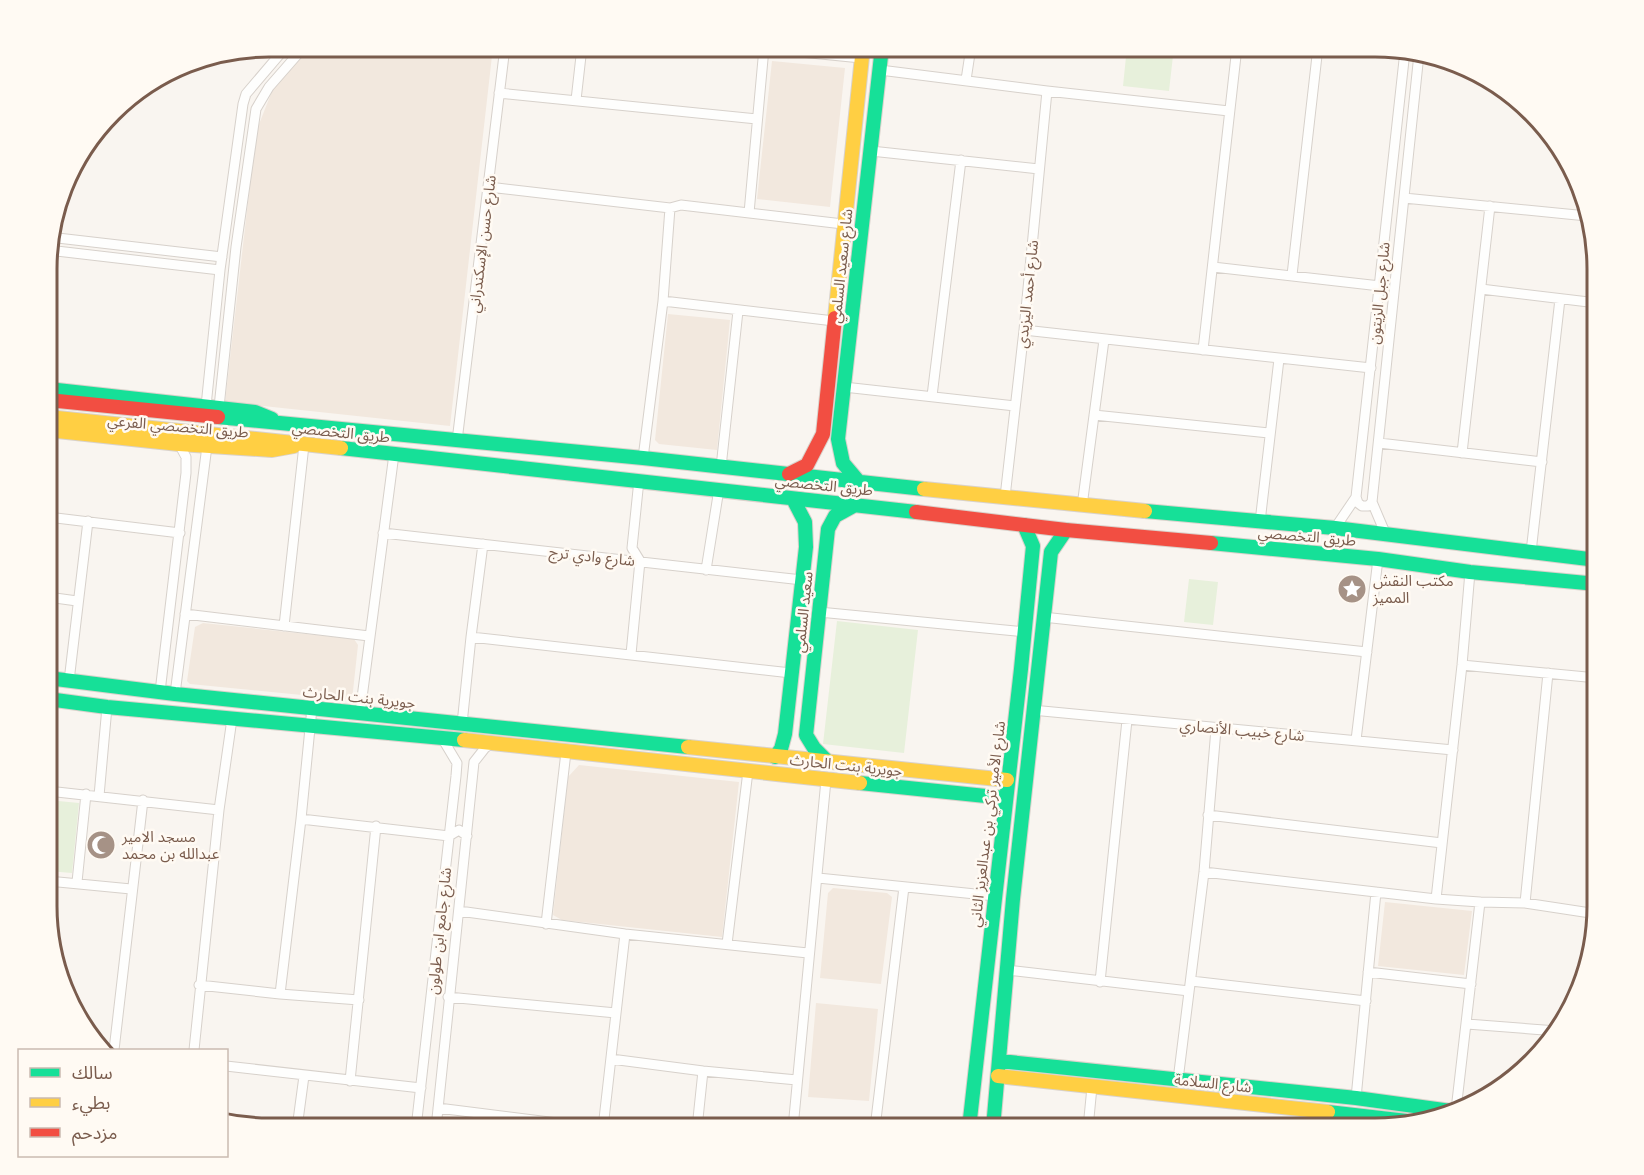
<svg xmlns="http://www.w3.org/2000/svg" width="1644" height="1175" font-family="Quicksand,'Noto Sans Arabic',sans-serif">
<rect width="100%" height="100%" fill="#f9f5f0"/>
<path fill="#f2e8de" d="M310,47h183l-43,379 -225,-24 31,-270 18,-46z
M772,61l73,7 -15,139 -73,-8z
M668,314l62,6 -13,130 -58,-6 -4,-4z
M203,623l151,16 4,6 -6,55 -162,-16 -3,-3 8,-54z
M579,765l160,17 -17,155 -160,-17 -9,-5 15,-138z
M833,888l54,5 5,4 -11,87 -61,-6 8,-85z
M1385,902l87,9 -8,64 -86,-9z
M816,1003l62,6 -9,92 -61,-4z"/>
<path fill="#e7f0db" d="M1127,47h47l-5,44 -46,-5z
M1189,579l29,3 -5,43 -29,-3z
M837,621l81,9 -14,123 -81,-9z
M48,800l31,3 -7,70 -24,-2z"/>
<g fill="none" stroke-linecap="round" stroke-linejoin="round">
<g stroke="#d7d1cb" stroke-width="11">
<path id="street" d="M751,47l110,11
M880,70l167,21 182,20
M966,80l5,-33
M499,93l258,26
M576,100l6,-53
M871,151l168,18
M489,187l181,21 11,-3 162,19
M1404,198l183,18
M749,213l15,-165
M49,237l173,20
M48,250l172,20
M1213,267l167,19
M1292,275l26,-228
M1481,289l116,14
M663,301l171,20
M1024,330l347,38
M1203,350l34,-303
M844,387l171,19
M932,396l29,-236
M206,406l14,-136 23,-166 3,-10 40,-47
M219,407l17,-160 20,-138 13,-22 35,-40
M1094,415l175,18
M457,441l48,-394
M1379,443l163,19
M1462,453l28,-247
M643,458l20,-157 7,-93
M721,467l17,-156
M1005,497l19,-167 23,-239
M1356,497l2,6 4,3h6l4,-4
M1082,506l22,-166
M48,517l132,16
M1260,522l19,-163
M1335,528l21,-31 49,-446
M383,533l419,47
M1386,535l-14,-33 47,-448
M1531,552l29,-253
M706,570l13,-81
M48,597l29,4
M819,612l206,20
M185,614l184,22
M1043,617l324,35
M284,626l20,-181
M471,637l320,36
M631,654l9,-93 -8,-13 7,-68
M1462,665l135,13
M69,681l19,-160
M160,692l26,-219v-16l-7,-13
M175,694l32,-248
M1032,710l421,40
M360,713l34,-259
M462,724l9,-87 12,-93
M1356,740l22,-181
M48,791l171,19
M99,796l8,-89
M1208,815l234,28
M301,819l148,17 10,-6 8,6
M1204,872l232,27 44,3 45,1 72,11
M818,878l177,18
M48,881l83,8
M77,882l9,-88
M1436,899l26,-234 8,-93
M1525,903l23,-230
M459,911l166,23 183,19
M546,924l20,-172
M727,944l21,-173
M1007,970l182,21
M1368,972l103,12
M1191,981l175,20
M1100,982l27,-262
M199,985l81,9 79,6
M280,994l21,-175 11,-111
M448,997l168,16
M1467,1024l90,7
M114,1050l29,-250
M194,1050l25,-240 13,-91
M611,1059l92,12 94,9
M226,1066l195,22
M1178,1080l26,-208 12,-143
M350,1081l26,-255
M1356,1098l20,-206
M438,1108l159,20
M1456,1110l24,-208
M297,1128l7,-52
M416,1128l40,-352 1,-13 -15,-25
M436,1128l38,-366 11,-14 6,-4
M603,1128l22,-194
M697,1128l6,-57
M793,1128l33,-348
M875,1128l29,-241
M1088,1128l4,-41
M1339,1128l1,-14"/>
</g>
<g stroke="#d9d2cb" stroke-width="16">
<path id="fast" d="M48,389l207,23 17,7
M218,417l425,41 281,31
M341,448l575,64
M859,482l-16,-19 -5,-24 44,-392
M1145,511l190,17 262,32
M1211,543l167,16 92,13 127,12
M48,678l127,16 513,53
M48,699l59,8 357,33
M775,757l6,-8 4,-15 21,-187 -1,-25 -12,-23
M826,760l-12,-12 -8,-13 22,-206 7,-13 20,-11
M860,783l145,15
M1000,1061l356,37 95,13
M1328,1112l79,9
M969,1128l52,-459 12,-123 -9,-21
M993,1128l20,-229 38,-347 15,-22"/>
</g>
<g stroke="#d9d2cb" stroke-width="16">
<path id="slow" d="M835,318l28,-271
M48,417l293,31
M48,430l131,14 93,6 22,-4
M924,489l221,22
M464,740l396,43
M688,747l319,33
M998,1076l330,36"/>
</g>
<g stroke="#d9d2cb" stroke-width="16">
<path id="jam" d="M48,400l170,17
M789,474l18,-9 16,-31 12,-116
M916,512l150,18 145,13"/>
</g>
<use href="#street" stroke="#fefefd" stroke-width="9"/>
<use href="#fast" stroke="#16e098" stroke-width="14"/>
<use href="#slow" stroke="#ffcf43" stroke-width="14"/>
<use href="#jam" stroke="#f24e42" stroke-width="14"/>
</g>
<defs>
<g id="sight-disc" transform="scale(1.5)"><circle r="9.5" fill="#a69286" stroke="#fffaf3"/><path d="M0-6L1.8-2.2L6-1.7L2.9 1.2L3.7 5.4L0 3.3L-3.7 5.4L-2.9 1.2L-6-1.7L-1.8-2.2Z" fill="#fff"/></g>
<g id="mosque-disc" transform="scale(1.5)"><circle r="9.5" fill="#a69286" stroke="#fffaf3"/><path d="M3.5-4.9A6 6 0 1 0 3.5 4.9A5 5 0 1 1 3.5-4.9Z" fill="#fff"/></g>
</defs>
<g fill-rule="evenodd">
<use href="#sight-disc" x="1352" y="589"/>
<use href="#mosque-disc" x="101" y="845"/>
</g>
<g text-anchor="middle" dominant-baseline="central" stroke-width="5" stroke-linejoin="round" paint-order="stroke">
<g font-size="15" fill="#7a5c4d" stroke="#fffaf3">
<text transform="translate(482 244) rotate(-83)">شارع حسن الإسكندراني</text>
<text transform="translate(841 266) rotate(-84)">شارع سعيد السلمي</text>
<text transform="translate(1379 293) rotate(-84)">شارع جبل الزيتون</text>
<text transform="translate(1027 294) rotate(-84)">شارع أحمد اليزيدي</text>
<text transform="translate(178 426) rotate(5)">طريق التخصصي الفرعي</text>
<text transform="translate(341 432) rotate(6)">طريق التخصصي</text>
<text transform="translate(824 485) rotate(6)">طريق التخصصي</text>
<text transform="translate(1307 536) rotate(5)">طريق التخصصي</text>
<text transform="translate(592 556) rotate(6)">شارع وادي ترج</text>
<text transform="translate(803 612) rotate(-84)">سعيد السلمي</text>
<text transform="translate(359 697) rotate(6)">جويرية بنت الحارث</text>
<text transform="translate(1242 730) rotate(5)">شارع خبيب الأنصاري</text>
<text transform="translate(846 765) rotate(6)">جويرية بنت الحارث</text>
<text transform="translate(987 824) rotate(-83)">شارع الأمير تركي بن عبدالعزيز الثاني</text>
<text transform="translate(439 931) rotate(-84)">شارع جامع ابن طولون</text>
<text transform="translate(1213 1083) rotate(6)">شارع السلامة</text>
</g>
<g font-size="15" fill="#7a5c4d" stroke="#fffaf3" text-anchor="start">
<text x="1373" y="580">مكتب النقش<tspan x="1373" dy="17">المميز</tspan></text>
<text x="122" y="836">مسجد الامير<tspan x="122" dy="17">عبدالله بن محمد</tspan></text>
</g>
</g>
<path d="M0 0H1644V1175H0ZM269 57H1375A212 212 0 0 1 1587 269V906A212 212 0 0 1 1375 1118H269A212 212 0 0 1 57 906V269A212 212 0 0 1 269 57Z" fill="#fffaf3" fill-rule="evenodd"/>
<path fill="none" stroke="#7a5c4d" stroke-width="3" d="M269 57H1375A212 212 0 0 1 1587 269V906A212 212 0 0 1 1375 1118H269A212 212 0 0 1 57 906V269A212 212 0 0 1 269 57Z"/>
<rect x="18" y="1049" width="210" height="108" fill="#fffaf3" stroke="#cabbb1" stroke-width="1.5"/>
<rect x="30" y="1068" width="30" height="9" fill="#16e098" stroke="#cabbb1" stroke-width="1.5"/>
<text x="72" y="1079" font-size="18" fill="#7a5c4d">سالك</text>
<rect x="30" y="1098" width="30" height="9" fill="#ffcf43" stroke="#cabbb1" stroke-width="1.5"/>
<text x="72" y="1109" font-size="18" fill="#7a5c4d">بطيء</text>
<rect x="30" y="1128" width="30" height="9" fill="#f24e42" stroke="#cabbb1" stroke-width="1.5"/>
<text x="72" y="1139" font-size="18" fill="#7a5c4d">مزدحم</text>
</svg>
